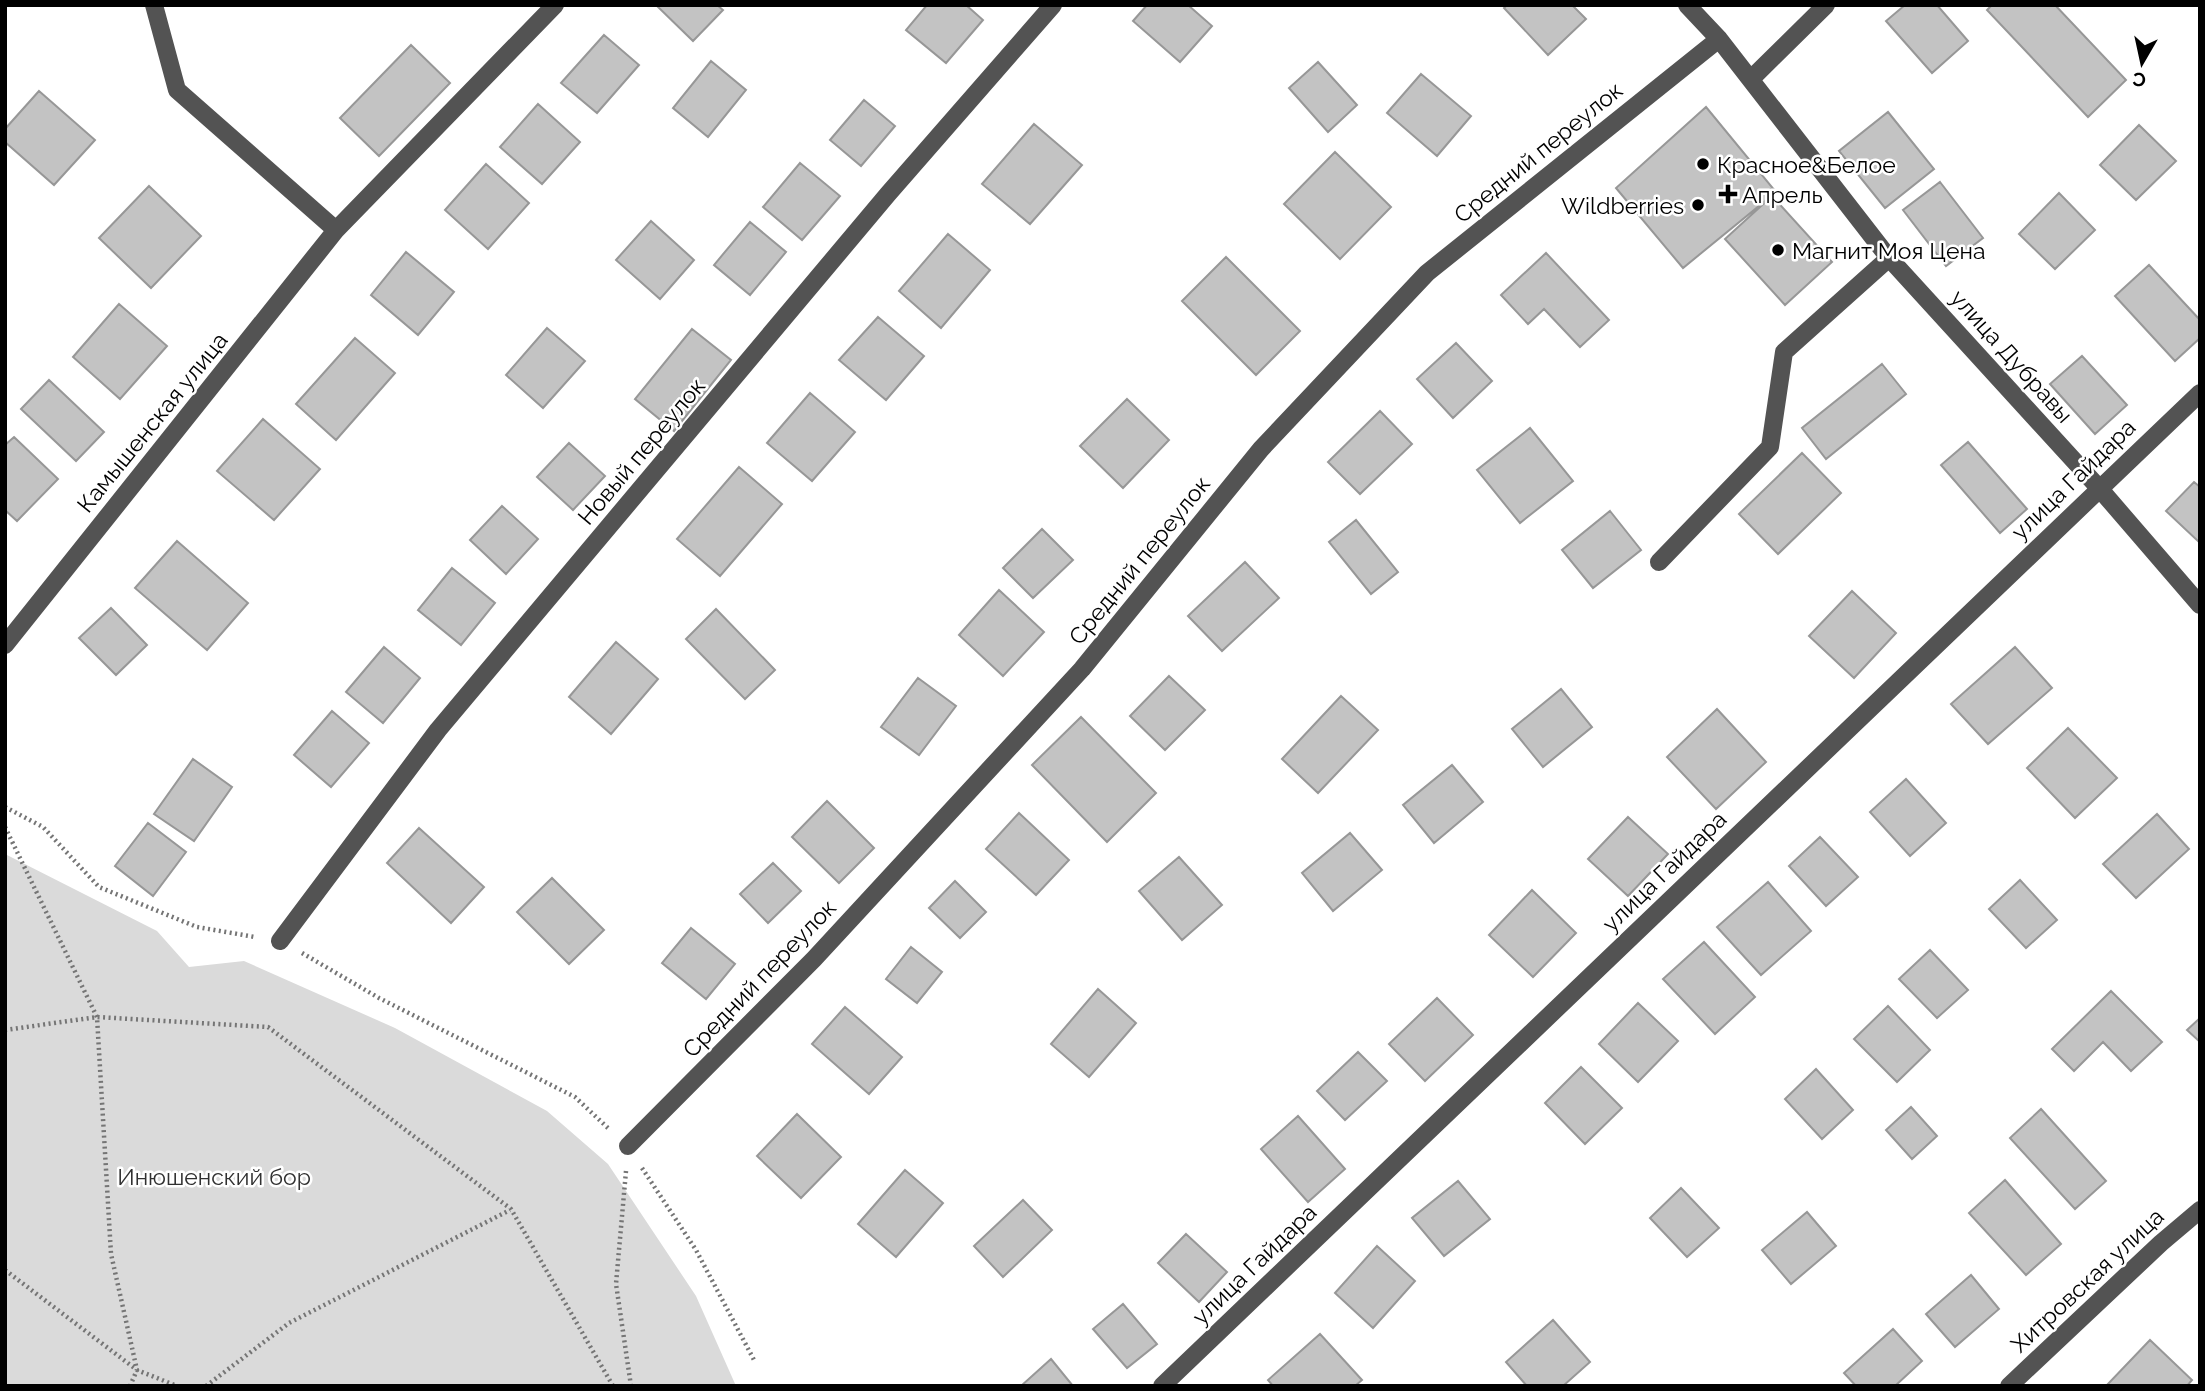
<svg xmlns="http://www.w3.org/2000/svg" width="2205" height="1391" font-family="Raleway,sans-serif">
<rect width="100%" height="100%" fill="#fff"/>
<path fill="#dadada" d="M5,854l152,77 32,36 55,-6 151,67 152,83 61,53 88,132 40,90h-731z"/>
<path fill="#c3c3c3" stroke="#979797" stroke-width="2" d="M656,5h61l6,5 -30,31z
M927,5h39l17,15 -37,43 -40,-33z
M1147,5h41l24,21 -32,36 -47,-41z
M1507,5h65l14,14 -38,36 -44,-47z
M1905,5h32l31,36 -36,32 -46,-52z
M1992,5h63l71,75 -38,37 -101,-107z
M604,35l35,30 -42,48 -36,-30z
M411,45l39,38 -71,73 -39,-38z
M711,61l35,29 -38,47 -35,-29z
M1318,62l39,43 -29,27 -39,-44z
M1421,74l50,42 -34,40 -50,-43z
M39,91l56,49 -41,45 -49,-43v-13z
M864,100l31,26 -34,40 -31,-26z
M538,104l42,38 -38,42 -42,-37z
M1706,107l70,85 -93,76 -67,-80z
M1888,112l46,57 -49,39 -46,-57z
M1034,124l48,41 -52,59 -48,-40z
M2139,125l37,36 -40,39 -36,-35z
M1335,152l56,55 -51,52 -56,-55z
M800,163l40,33 -38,44 -39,-33z
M486,164l43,39 -41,46 -43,-39z
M1940,182l43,56 -37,28 -43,-56z
M149,186l52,50 -50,52 -52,-50z
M2059,193l36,37 -40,39 -36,-35z
M1772,196l60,66 -47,43 -60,-66z
M651,221l43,39 -34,39 -44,-39z
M750,222l36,30 -36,43 -36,-30z
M948,234l42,36 -49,58 -42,-37z
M406,252l48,40 -36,43 -47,-40z
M1546,253l63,67 -29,27 -36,-38 -16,15 -27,-29z
M1226,257l74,74 -44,44 -74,-74z
M2149,265l51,55v18l-25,23 -60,-65z
M119,304l48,42 -47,53 -47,-42z
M878,317l46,39 -38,44 -47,-40z
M547,328l38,33 -42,47 -37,-33z
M692,329l39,31 -57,71 -39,-32z
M355,338l40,35 -59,67 -40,-36z
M1456,343l36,38 -39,37 -36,-39z
M2082,356l45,49 -32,29 -45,-50z
M1882,364l24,30 -80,65 -24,-31z
M49,380l55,52 -28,29 -55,-52z
M810,393l45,39 -43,49 -45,-38z
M1127,399l42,41 -46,48 -43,-42z
M1380,411l32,33 -52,50 -32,-32z
M263,419l57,50 -46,51 -57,-49z
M1530,428l43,53 -53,42 -43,-53z
M14,437l44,42 -41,42 -12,-11v-65z
M1968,442l59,67 -27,24 -59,-68z
M569,443l36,33 -32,34 -36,-33z
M1802,453l39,40 -63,61 -39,-40z
M739,467l43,37 -62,72 -43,-37z
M2194,482l6,5v56l-34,-32z
M502,506l36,33 -32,35 -36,-34z
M1610,511l31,39 -48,38 -31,-38z
M1356,520l42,52 -27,22 -42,-52z
M1042,529l31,31 -40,38 -30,-30z
M177,541l71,62 -41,47 -72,-62z
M1245,562l34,36 -57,53 -34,-35z
M452,568l43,35 -34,42 -43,-35z
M999,590l45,42 -41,44 -44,-41z
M1852,591l44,42 -42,45 -45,-42z
M111,608l36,37 -31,30 -37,-37z
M716,609l59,61 -30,29 -59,-60z
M616,642l42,37 -47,55 -42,-37z
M384,647l36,31 -37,45 -37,-31z
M2015,647l37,41 -64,56 -37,-40z
M1169,676l36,34 -40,40 -35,-34z
M918,678l38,28 -37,49 -38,-28z
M1561,689l31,38 -49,40 -31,-38z
M1341,696l37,34 -60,63 -36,-34z
M1717,709l49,53 -50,47 -49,-52z
M332,711l37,32 -38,44 -37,-32z
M1081,717l75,76 -49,49 -75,-77z
M2068,728l49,50 -42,40 -48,-50z
M193,759l39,28 -38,54 -40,-27z
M1452,765l31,37 -49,41 -31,-38z
M1906,779l40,44 -36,33 -40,-44z
M827,801l47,47 -35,35 -47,-46z
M1019,813l50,47 -33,35 -50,-46z
M2157,814l32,35 -53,49 -33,-34z
M1628,817l40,37 -40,42 -40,-37z
M148,823l38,29 -33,44 -38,-30z
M419,828l65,59 -33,36 -64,-60z
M1350,833l32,37 -49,41 -31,-38z
M1820,837l38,40 -32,29 -37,-40z
M1179,857l43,48 -40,35 -43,-49z
M773,863l28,28 -33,32 -28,-29z
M552,878l52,52 -35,34 -52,-52z
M2020,880l37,40 -31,28 -37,-39z
M955,881l31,31 -26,26 -31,-30z
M1768,882l43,49 -50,44 -44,-48z
M1532,890l44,43 -43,44 -44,-42z
M691,928l44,36 -29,35 -44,-36z
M1704,942l51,55 -40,37 -52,-55z
M911,947l31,25 -25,31 -31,-24z
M1930,950l38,40 -31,28 -38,-39z
M1098,989l38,34 -47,54 -38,-33z
M2111,991l51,51 -31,29 -28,-29 -29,29 -22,-22z
M1437,998l36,37 -48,46 -36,-37z
M1638,1003l40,38 -40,41 -39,-38z
M1888,1006l42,44 -33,32 -43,-43z
M845,1007l57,50 -33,37 -57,-50z
M2200,1018v24l-13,-12z
M1358,1052l29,29 -42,39 -28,-29z
M1581,1067l41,41 -37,36 -40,-41z
M1816,1069l37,41 -31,29 -37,-40z
M1911,1107l26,29 -25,23 -26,-29z
M2041,1109l65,72 -31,28 -65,-71z
M797,1114l44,43 -40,41 -44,-42z
M1298,1116l47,53 -37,33 -47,-53z
M905,1170l38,33 -47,54 -38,-33z
M2005,1180l56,64 -35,31 -57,-62z
M1458,1181l32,38 -46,37 -32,-38z
M1681,1188l38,40 -32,29 -37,-39z
M1023,1200l29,30 -49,47 -29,-31z
M1807,1212l29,34 -45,38 -29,-34z
M1186,1234l41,38 -28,30 -41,-39z
M1377,1246l38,35 -42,47 -38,-35z
M1971,1275l28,34 -44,38 -29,-33z
M1123,1304l34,40 -30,24 -34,-39z
M1553,1320l37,42 -27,24h-36l-21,-24z
M1893,1329l29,32 -27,25h-39l-12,-13z
M1320,1334l42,46 -7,6h-82l-5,-6z
M2150,1340l42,40 -5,6h-81z
M1051,1359l22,27h-52z"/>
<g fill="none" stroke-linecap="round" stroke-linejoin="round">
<path stroke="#757575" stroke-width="4.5" stroke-dasharray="2 3.5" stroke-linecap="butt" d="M5,807l38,20 56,60 98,40 58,10
M5,827l92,190 14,237 26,116 -7,16
M302,953l77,45 196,99 34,32
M5,1030l92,-13 171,10 243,182 102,177
M642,1168l54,82 58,110
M626,1171l-10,113 15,102
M5,1270l132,100 40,16
M206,1386l83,-63 221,-113"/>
<path stroke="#535353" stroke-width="18" d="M154,5l23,85 159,140
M1687,5l32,34 170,219 210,230 101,117
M1751,79l75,-74
M1659,562l111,-115 14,-95 105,-94
M5,645l331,-415 219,-225
M280,941l158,-211 450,-536 165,-189
M628,1146l186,-187 268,-290 179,-220 166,-176 292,-234
M1162,1386l1038,-993
M2009,1386l152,-143 39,-33"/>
</g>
<g fill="#000" stroke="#fff" stroke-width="2.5">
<circle cx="1703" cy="164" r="7"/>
<path d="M1724.5 183.5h7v7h7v7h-7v7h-7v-7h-7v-7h7z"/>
<circle cx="1698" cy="205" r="7"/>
<circle cx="1778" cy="250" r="7"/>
</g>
<g text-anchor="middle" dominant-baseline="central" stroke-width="5" stroke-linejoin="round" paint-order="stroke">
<g font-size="23" fill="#000" stroke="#fff">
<text transform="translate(1538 152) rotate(-39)">Средний переулок</text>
<text transform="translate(2012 356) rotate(48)">улица Дубравы</text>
<text transform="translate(152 422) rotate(-51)">Камышенская улица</text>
<text transform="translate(641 451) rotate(-50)">Новый переулок</text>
<text transform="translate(2073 479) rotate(-44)">улица Гайдара</text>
<text transform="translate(1139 560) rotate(-51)">Средний переулок</text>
<text transform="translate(1664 871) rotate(-44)">улица Гайдара</text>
<text transform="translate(759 978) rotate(-46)">Средний переулок</text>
<text transform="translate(1254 1264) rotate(-44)">улица Гайдара</text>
<text transform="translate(2087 1280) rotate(-43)">Хитровская улица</text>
</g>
<g font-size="23" fill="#000" stroke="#fff" text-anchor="start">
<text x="1717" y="164">Красное&amp;Белое</text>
<text x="1742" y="194">Апрель</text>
<text x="1684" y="205" text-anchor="end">Wildberries</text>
<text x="1792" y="250">Магнит Моя Цена</text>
</g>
<g font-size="23" fill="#313131" stroke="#fff">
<text x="214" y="1176">Инюшенский бор</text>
</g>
</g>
<rect width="2205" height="1391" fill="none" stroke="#000000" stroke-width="14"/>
<g transform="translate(2142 63) rotate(189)" stroke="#ffffff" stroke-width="5" paint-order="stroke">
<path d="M0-5L12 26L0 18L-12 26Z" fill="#000000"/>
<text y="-10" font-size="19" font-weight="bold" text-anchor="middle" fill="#000000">С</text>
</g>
</svg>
